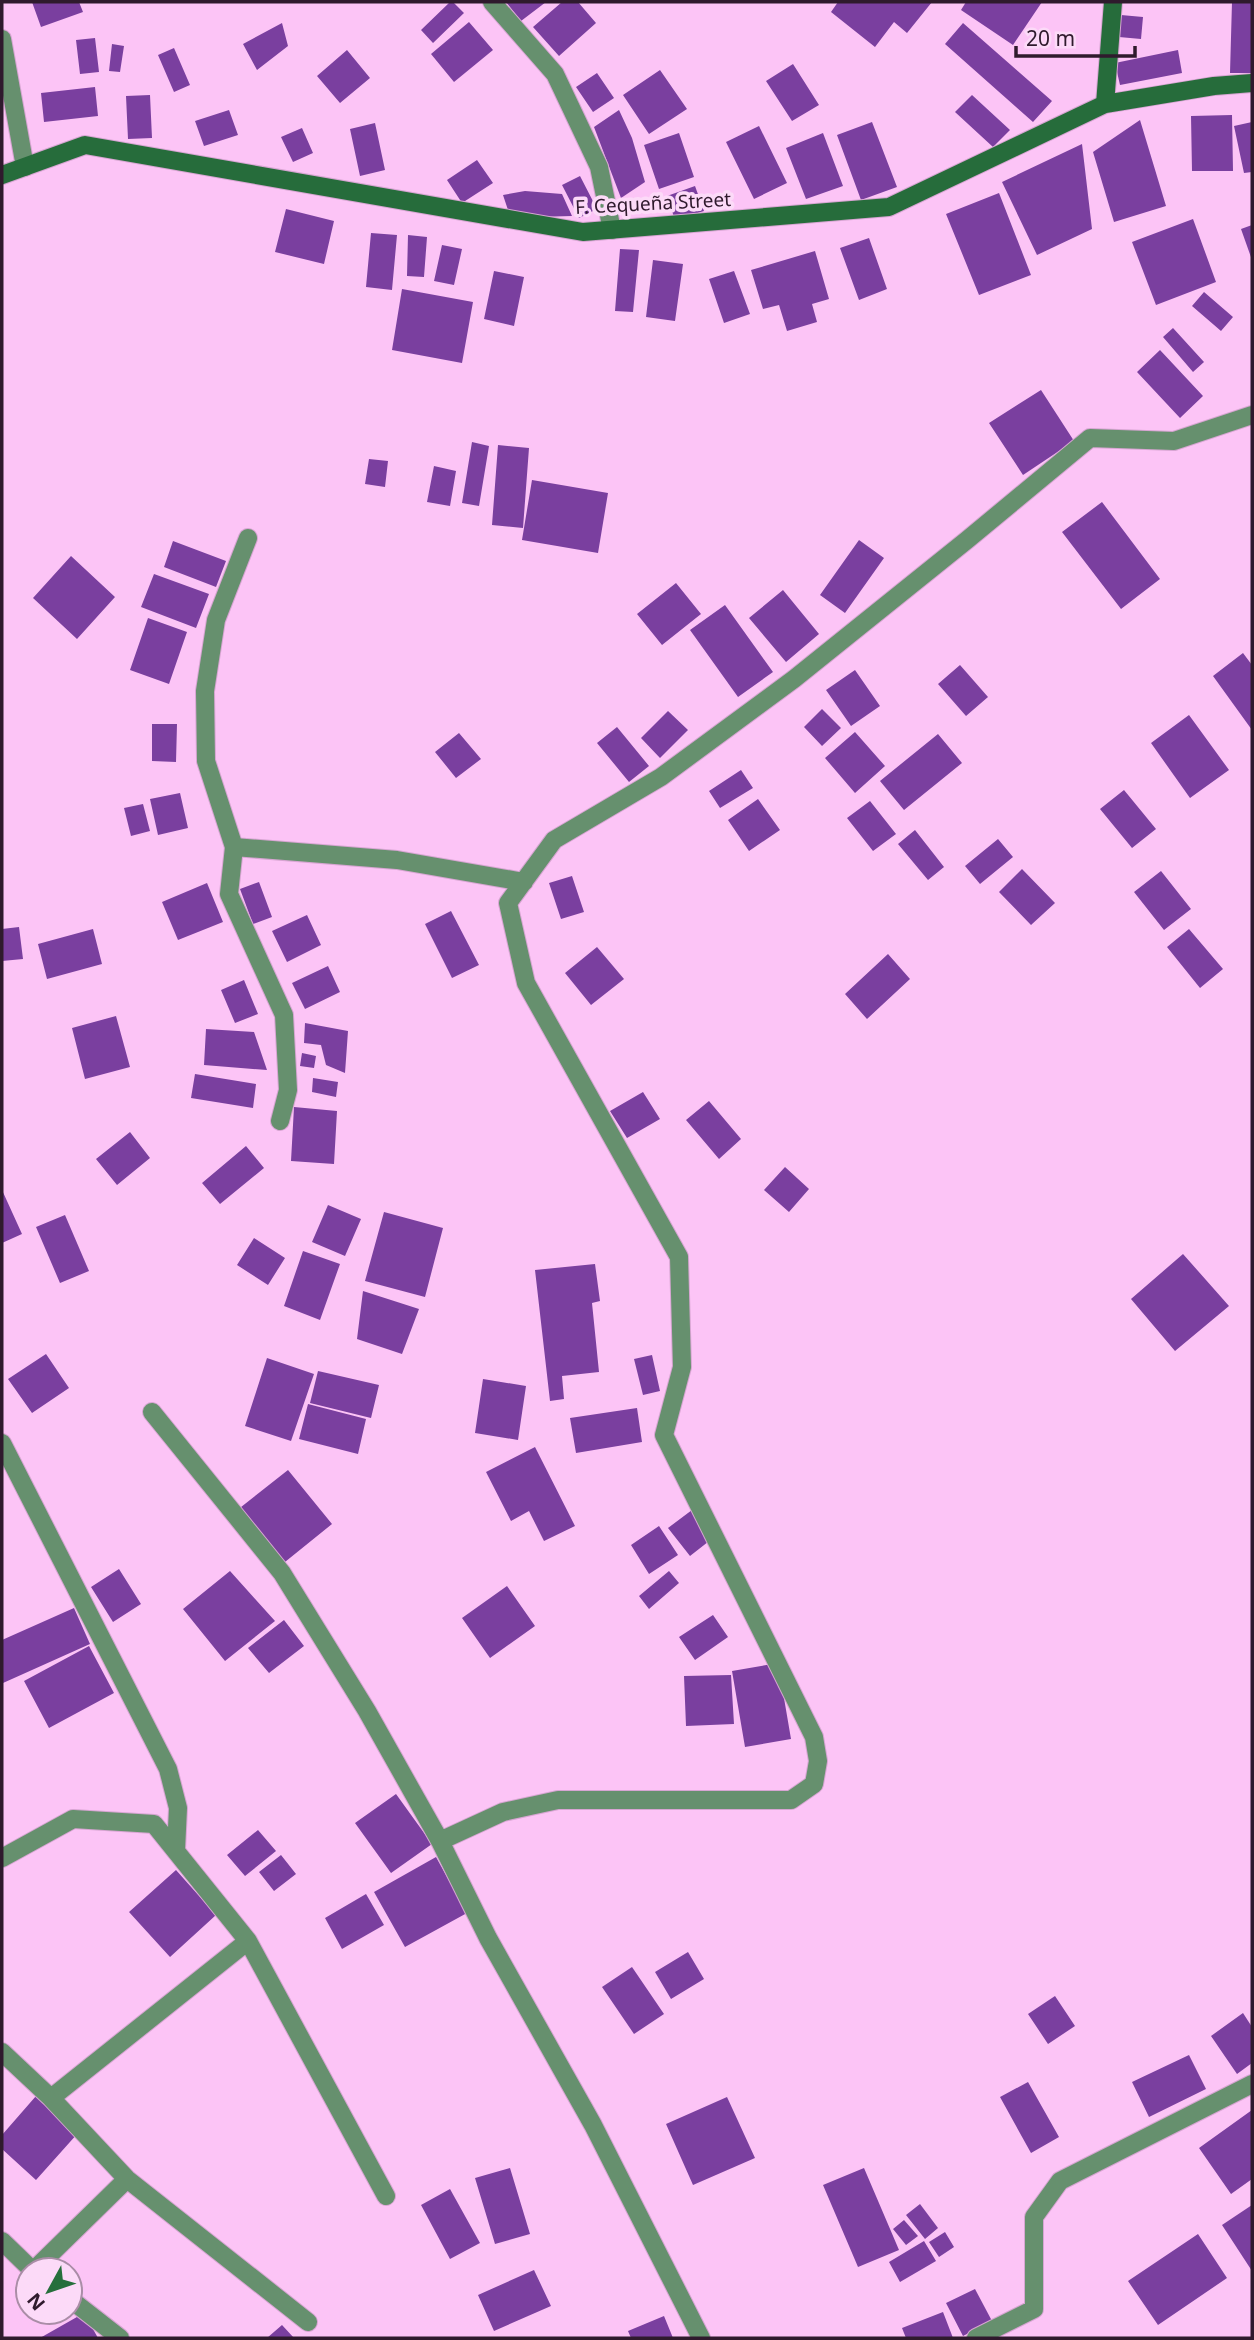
<svg xmlns="http://www.w3.org/2000/svg" width="1254" height="2340" font-family="'Noto Sans',sans-serif">
<rect width="100%" height="100%" fill="#fcc4f6"/>
<path fill="#7a3f9f" d="M32,2h47l4,10 -42,15z
M450,2h3l11,11 -31,30 -12,-13z
M506,2h40l-25,19z
M562,2h16l18,21 -37,33 -26,-29z
M838,2h94l-25,31 -13,-11 -19,25 -44,-35z
M966,2h76l-29,43 -52,-35z
M1232,2h20v71h-22z
M1121,15l22,2 -2,22 -22,-2z
M469,22l24,28 -39,32 -23,-28z
M282,23l6,23 -31,24 -14,-26z
M963,23l89,78 -19,21 -88,-78z
M95,38l4,34 -19,2 -4,-34z
M112,44l12,2 -4,26 -11,-1z
M174,48l16,37 -16,7 -16,-37z
M347,50l23,28 -30,25 -23,-27z
M1178,50l4,23 -62,12 -5,-22z
M793,64l26,41 -27,16 -26,-40z
M660,70l27,39 -38,25 -26,-39z
M597,73l17,25 -21,14 -17,-25z
M95,87l3,29 -54,6 -3,-29z
M150,95l2,43 -24,1 -2,-43z
M972,95l38,35 -17,17 -38,-35z
M229,110l9,25 -34,11 -9,-25z
M619,110l13,28 13,44 -24,16 -27,-71z
M1232,115l1,56h-41l-1,-55z
M1140,120l26,86 -52,16 -21,-70z
M872,122l25,65 -36,13 -24,-65z
M1252,122v50l-8,1 -10,-47z
M375,123l10,47 -25,6 -10,-47z
M759,126l28,57 -33,16 -28,-57z
M302,128l11,25 -20,9 -12,-25z
M679,133l15,44 -35,12 -15,-44z
M823,133l20,53 -37,13 -20,-51z
M1082,144l10,85 -55,26 -35,-73z
M477,160l16,23 -31,20 -15,-23z
M580,176l17,33 -18,9 -17,-33z
M695,186l9,25 -29,9 -8,-24z
M525,191l37,3 10,22 -36,1 -27,-4 -6,-18z
M999,193l32,82 -52,20 -33,-81z
M286,209l48,12 -10,43 -49,-12z
M1193,219l23,63 -60,23 -24,-63z
M1252,225v35l-11,-31z
M371,233l26,2 -5,55 -26,-3z
M408,235l19,2 -3,40 -17,-1z
M869,238l18,51 -28,11 -19,-52z
M442,245l20,4 -8,36 -20,-4z
M620,249l19,1 -6,62 -18,-1z
M815,251l14,48 -17,5 5,18 -30,9 -8,-26 -16,4 -12,-39z
M653,260l30,4 -8,57 -29,-4z
M494,271l30,6 -10,49 -30,-7z
M734,271l16,43 -26,9 -15,-44z
M402,289l71,13 -11,61 -70,-13z
M1204,292l29,25 -12,14 -29,-25z
M1173,328l31,34 -11,10 -30,-35z
M1160,350l43,46 -23,22 -43,-46z
M1041,390l33,51 -51,34 -34,-52z
M472,442l17,4 -10,60 -17,-3z
M498,445l31,3 -6,80 -31,-3z
M369,459l19,2 -3,26 -20,-3z
M434,466l22,5 -6,35 -23,-4z
M532,480l76,13 -10,60 -76,-13z
M1102,502l58,77 -39,30 -59,-77z
M859,540l25,18 -39,55 -25,-18z
M173,541l53,20 -10,26 -52,-20z
M71,556l44,41 -38,42 -44,-41z
M154,574l55,20 -13,34 -55,-21z
M676,583l25,31 -39,31 -25,-31z
M783,590l36,44 -33,28 -37,-44z
M725,605l48,67 -35,25 -48,-67z
M148,618l39,14 -18,52 -39,-14z
M1243,653l9,12v65l-39,-54z
M960,665l28,32 -22,19 -28,-32z
M855,670l25,36 -29,20 -25,-36z
M822,709l19,19 -19,18 -18,-19z
M668,711l20,19 -28,28 -19,-20z
M1189,715l40,55 -39,28 -39,-55z
M152,724h25l-1,38 -24,-1z
M617,727l32,39 -20,16 -32,-39z
M855,732l30,34 -30,27 -30,-35z
M459,733l22,26 -25,19 -21,-26z
M938,734l24,29 -58,47 -24,-29z
M741,770l12,18 -33,20 -11,-17z
M1124,790l32,39 -24,19 -32,-39z
M180,793l8,35 -30,7 -8,-36z
M758,799l22,31 -31,21 -21,-31z
M870,801l26,33 -23,17 -26,-33z
M143,804l7,27 -19,5 -7,-28z
M915,830l29,37 -16,13 -30,-36z
M998,839l15,18 -33,27 -15,-18z
M1022,869l33,34 -24,22 -32,-33z
M1161,871l30,38 -27,21 -30,-38z
M572,876l12,36 -23,7 -12,-36z
M259,882l13,35 -19,7 -13,-35z
M207,883l16,39 -45,18 -16,-38z
M451,911l28,54 -27,13 -27,-54z
M307,915l14,30 -34,17 -15,-31z
M19,927l4,32 -21,2v-32z
M93,929l9,35 -55,15 -9,-35z
M1189,929l34,40 -23,19 -33,-41z
M597,947l27,32 -33,26 -26,-32z
M888,954l22,25 -43,40 -22,-25z
M328,966l12,26 -35,17 -13,-26z
M244,980l14,34 -23,9 -14,-33z
M116,1016l14,51 -45,12 -13,-51z
M305,1023l43,8 -3,42 -19,-8 -5,-20 -17,-2z
M206,1029l48,3 13,38 -63,-5z
M302,1053l14,3 -2,12 -14,-2z
M195,1074l61,10 -3,24 -62,-10z
M313,1078l25,4 -2,15 -24,-5z
M643,1092l17,27 -33,19 -17,-27z
M709,1101l32,38 -22,20 -33,-39z
M294,1107l43,4 -3,53 -43,-3z
M130,1132l20,26 -33,27 -21,-26z
M246,1146l18,22 -44,36 -18,-21z
M785,1167l24,22 -20,23 -25,-22z
M2,1190l20,44 -20,9z
M328,1205l33,14 -16,37 -33,-14z
M384,1212l59,16 -18,69 -60,-16z
M65,1215l24,56 -29,12 -24,-56z
M254,1238l31,20 -17,27 -31,-20z
M303,1251l37,13 -20,56 -36,-14z
M1183,1254l46,52 -54,45 -44,-52z
M595,1264l5,37 -8,2 7,69 -37,4 2,23 -14,2 -15,-131z
M363,1291l56,18 -17,45 -45,-15z
M46,1354l23,34 -37,25 -24,-34z
M652,1355l8,36 -17,4 -9,-36z
M267,1358l47,16 -23,67 -46,-15z
M318,1371l61,14 -8,33 -61,-15z
M483,1379l43,7 -8,54 -43,-7z
M308,1404l58,15 -8,35 -59,-15z
M637,1408l5,34 -66,11 -6,-35z
M535,1447l40,79 -31,15 -15,-30 -18,10 -25,-49z
M288,1470l44,54 -52,42 -44,-55z
M692,1510l21,28 -23,18 -22,-28z
M659,1526l19,29 -29,19 -18,-29z
M119,1569l22,35 -28,18 -22,-35z
M230,1571l45,50 -50,40 -42,-52z
M669,1571l10,12 -30,26 -10,-13z
M507,1586l28,40 -45,32 -28,-40z
M74,1608l16,36 -87,39 -1,-43z
M713,1615l15,22 -33,23 -16,-23z
M284,1620l20,26 -35,27 -21,-25z
M89,1646l25,47 -65,35 -25,-47z
M778,1663l13,76 -46,8 -13,-76z
M731,1675l3,49 -48,2 -2,-50z
M396,1794l36,50 -41,29 -36,-50z
M258,1830l18,21 -31,25 -18,-21z
M281,1855l15,19 -22,17 -15,-19z
M436,1857l31,56 -62,34 -31,-55z
M176,1870l40,45 -46,42 -41,-45z
M366,1894l18,31 -42,24 -17,-31z
M688,1952l16,27 -33,20 -16,-27z
M632,1967l32,47 -30,20 -32,-47z
M1055,1996l20,30 -27,18 -20,-30z
M1243,2013l9,14v36l-15,11 -26,-38z
M1189,2055l17,34 -57,28 -17,-35z
M1028,2082l31,55 -28,16 -31,-56z
M36,2096l42,37 -42,47 -34,-31v-14z
M727,2097l28,61 -62,27 -27,-61z
M1252,2110v69l-21,15 -32,-46z
M510,2168l20,66 -35,10 -20,-66z
M864,2168l35,82 -41,17 -35,-82z
M450,2189l30,54 -30,16 -29,-54z
M920,2204l18,24 -13,11 -19,-24z
M1252,2205v66l-30,-46z
M904,2220l14,16 -12,9 -13,-16z
M945,2232l9,15 -15,10 -10,-15z
M1198,2234l29,44 -69,47 -30,-44z
M924,2241l12,20 -36,21 -11,-20z
M534,2270l17,36 -57,25 -16,-36z
M975,2289l17,32 -29,15 -17,-33z
M943,2312l10,26h-47l-4,-10z
M84,2313l14,25h-58z
M664,2316l9,22h-42l-3,-7z
M282,2325l12,13h-27z"/>
<g fill="none" stroke-linecap="round" stroke-linejoin="round">
<g stroke="#d7a5d2" stroke-width="20">
<path id="street" d="M492,2l63,72 44,93 13,63
M2,39l23,128
M248,538l-32,82 -11,71 1,70 28,86 -5,47 55,121 4,75 -8,31
M234,847l163,13 127,22
M152,1412l130,161 85,138 73,130 48,97 105,187 108,213
M2,1443l166,326 10,39 -2,42
M440,1841l63,-29 55,-12h233l23,-16 4,-23 -4,-24 -150,-302 18,-68 -3,-110 -153,-274 -18,-80 46,-63 107,-63 133,-98 173,-139 123,-102 84,3 78,-26
M2,1858l71,-39 81,5 94,117 138,255
M2,2052l49,46 76,81 181,143
M51,2098l197,-157
M2,2241l30,29
M34,2270l93,-91
M70,2299l50,39
M976,2338l58,-29v-92l26,-36 192,-97"/>
</g>
<g stroke="#d7a5d2" stroke-width="20">
<path id="secondary" d="M1105,104l8,-102
M2,175l83,-30 498,87 306,-25 216,-103 109,-18 38,-3"/>
</g>
<use href="#street" stroke="#66906e" stroke-width="18"/>
<use href="#secondary" stroke="#266c3b" stroke-width="18"/>
</g>
<g text-anchor="middle" dominant-baseline="central" stroke-width="7" stroke-linejoin="round" paint-order="stroke">
<g font-size="19" fill="#2f1a2d" stroke="#fcdaf8">
<text transform="translate(653 203) rotate(-3)">F. Cequeña Street</text>
</g>
</g>
<rect width="1254" height="2340" fill="none" stroke="#2f1a2d" stroke-width="7"/>
<g transform="translate(49 2291) rotate(230)"><circle r="33" fill="#fcdaf8" stroke="#aa8da7" stroke-width="2"/>
<path d="M0-5L12 26L0 18L-12 26Z" fill="#266f3c"/>
<text y="-10" font-size="19" font-weight="bold" text-anchor="middle" fill="#2f1a2d">N</text>
</g>
<path d="M1016 46v10h119v-10" fill="none" stroke="#2f1a2d" stroke-width="3.5"/>
<text x="1026" y="46" font-size="21" fill="#2f1a2d" stroke="#fcdaf8" stroke-width="5" paint-order="stroke">20 m</text>
</svg>
